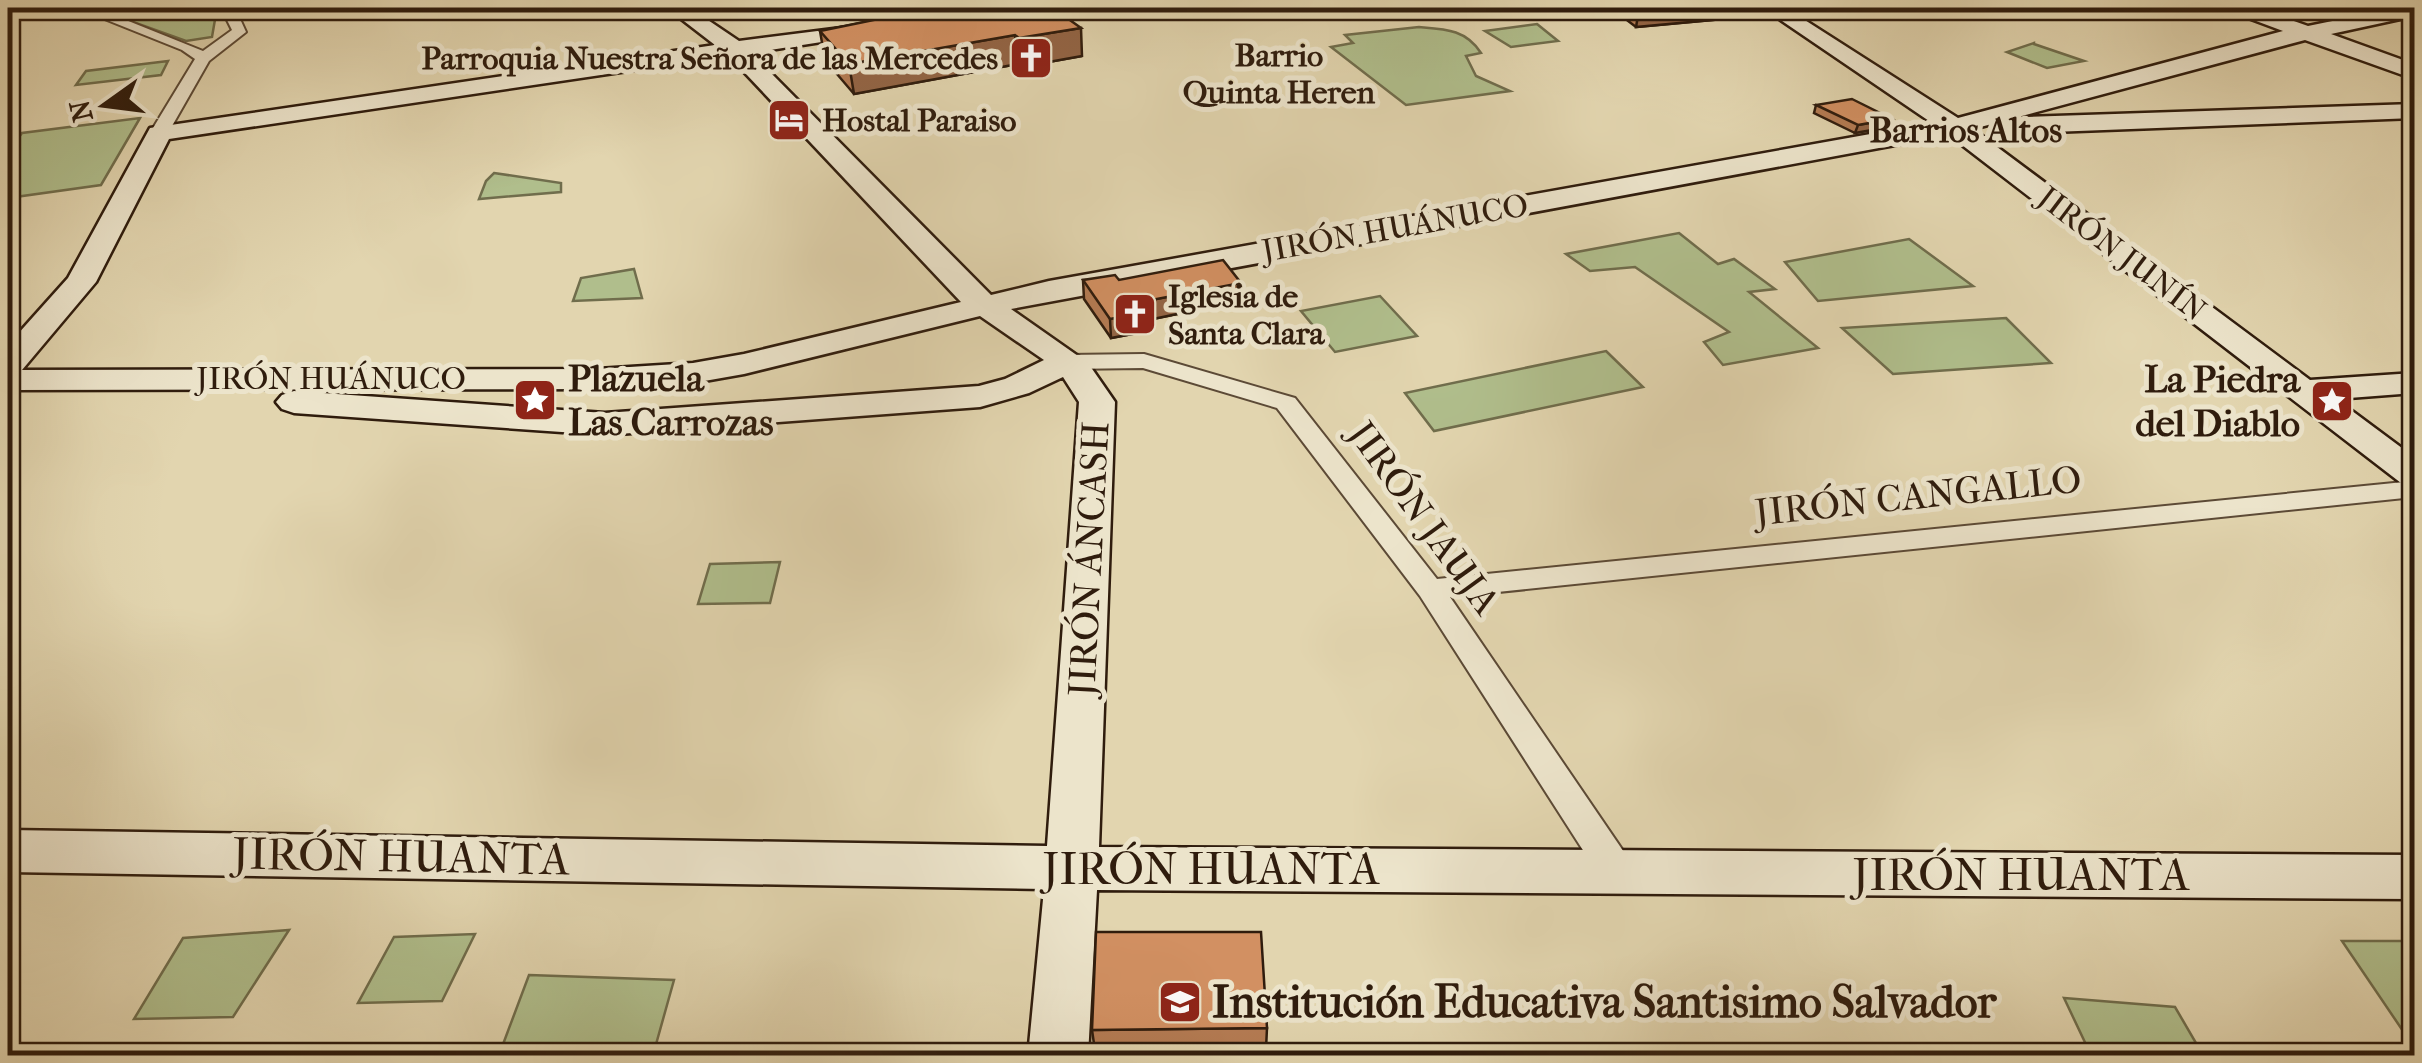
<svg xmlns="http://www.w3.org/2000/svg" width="2422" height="1063" font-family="'IM FELL French Canon',serif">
<rect width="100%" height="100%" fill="#e2d5af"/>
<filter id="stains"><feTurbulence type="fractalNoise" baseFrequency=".002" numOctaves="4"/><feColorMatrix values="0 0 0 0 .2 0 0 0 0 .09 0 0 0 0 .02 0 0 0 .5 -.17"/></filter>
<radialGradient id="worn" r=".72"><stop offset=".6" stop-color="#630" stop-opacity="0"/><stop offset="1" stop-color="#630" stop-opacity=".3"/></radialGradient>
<path fill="#b0be8c" stroke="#706d4c" stroke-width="2.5" d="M94,8h123l-5,29 -26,4z
M1537,24l21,17 -47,6 -26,-16z
M1419,27c25,2 47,2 62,26l-15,3 10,20 34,15 -104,14 -75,-58 22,-4 -8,-8z
M2034,43v1l50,17 -37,7 -40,-16z
M168,61l-7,14 -85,10 10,-14z
M140,118l-39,67 -93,13v-46l14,-19z
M494,173l67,10v9l-82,7 7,-18z
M1679,233l39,31 16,-5 41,30 -26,3 69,56 -95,17 -19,-23 25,-10 -94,-65 -45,4 -24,-17z
M1909,239l64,47 -155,15 -33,-39z
M634,269l8,29 -69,3 8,-23z
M1380,296l37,40 -82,16 -34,-41z
M2006,318l45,45 -158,11 -51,-46z
M1606,351l37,36 -209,44 -29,-38z
M780,562l-10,41 -72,1 12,-40z
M289,930l-56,87 -99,2 49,-81z
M475,934l-33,67 -84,2 36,-66z
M2342,941h72v92l-11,-2z
M529,975l145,5 -21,75h-154z
M2064,998l111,9 28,48h-112z"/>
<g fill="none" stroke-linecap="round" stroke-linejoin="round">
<g stroke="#5c4a36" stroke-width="4">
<path id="street" d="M77,8h19l107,43 29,-21 -11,-22h14l11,24 -37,29 -41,72 -9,5 -9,-5 45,-74 -13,-9z
M1144,354l151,44 142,181 977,-98v16l-964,100 180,264 5,11 -5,11 -13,4 -13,-4 -184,-287 -143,-188 -134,-40 -77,1 -12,-7 12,-7z"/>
</g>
<g stroke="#2f1c0d" stroke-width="5">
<path id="secondary" d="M667,8h23l49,33 142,-18 3,5 -11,6 -122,19 240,242 58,-14 883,-158 -169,-115h23l172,110 325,-87 -51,-19 -3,-4h28l51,18 88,-18h18v8l-83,18 83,30v15l-109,-39 -332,89 337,251 104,-7v20l-78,6 78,58v29l-13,-3 -452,-348 -938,174 77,54 27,39 -16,445 1315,8v44l-1317,-9 -9,166h-60l16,-167 -1036,-17v-42l1039,16 32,-444 -16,-25 -34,16 -49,14 -375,28 -311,-22 -12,-4 -6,-7 6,-7 12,-4 311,22 374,-27 26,-7 39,-19 -64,-44 -236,58 -51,9 -95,6 -590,1v-45l60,-67 82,-150 565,-83zM729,56l232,246 -217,52 -51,9 -95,6 -576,1 74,-88 73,-143z
M2414,104v14l-386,15 -13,-8 13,-8z"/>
</g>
<use href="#street" fill="#ece4cb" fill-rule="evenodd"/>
<use href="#secondary" fill="#ece4cb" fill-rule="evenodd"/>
</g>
<path fill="#b57c54" stroke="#2f1c0d" stroke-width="2.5" d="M933,8l149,48 -61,11 -3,-3 -164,30 -29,-34 -5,-29 76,-15v-3z
M1611,8h157l-2,7 -130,12z
M1816,105l73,22 -34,6 -41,-20z
M1083,280h36l122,21 -98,20v11l-32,6 -27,-39z
M1267,1028l-1,21 -171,2 -3,-21z"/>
<path fill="#936545" stroke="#2f1c0d" stroke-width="2.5" d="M1664,8h104l-2,7 -130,12 3,-17z
M1081,28l1,28 -61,11 -2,-29z
M1015,35l3,29 -164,30 -5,-30z
M1892,119l-3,8 -34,6 3,-8z
M1241,283v18l-98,20v11l-32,6 -1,-19 25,-16z"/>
<path fill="#d29062" stroke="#2f1c0d" stroke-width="2.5" d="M933,8h120l28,20 -62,10 -4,-3 -166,29 -29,-33 78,-16 -2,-2z
M1636,8h28l-25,2z
M1852,99l40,20 -34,6 -42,-20z
M1223,260l18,23 -106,20 7,10 -32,6 -27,-39 32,-5 4,5z
M1096,932h165l6,96 -175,2z"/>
<defs>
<g id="church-square" transform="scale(2.25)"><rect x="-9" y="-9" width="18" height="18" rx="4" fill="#8f2418" stroke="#ece4cb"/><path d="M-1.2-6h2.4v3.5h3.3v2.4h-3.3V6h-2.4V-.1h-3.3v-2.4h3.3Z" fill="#fff"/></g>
<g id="hotel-square" transform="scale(2.25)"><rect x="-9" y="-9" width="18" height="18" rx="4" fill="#8f2418" stroke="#ece4cb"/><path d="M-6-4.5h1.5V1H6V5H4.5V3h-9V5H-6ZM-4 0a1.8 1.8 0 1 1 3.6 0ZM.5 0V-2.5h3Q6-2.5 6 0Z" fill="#fff"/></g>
<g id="sight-square" transform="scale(2.25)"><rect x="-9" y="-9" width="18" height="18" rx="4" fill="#8f2418" stroke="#ece4cb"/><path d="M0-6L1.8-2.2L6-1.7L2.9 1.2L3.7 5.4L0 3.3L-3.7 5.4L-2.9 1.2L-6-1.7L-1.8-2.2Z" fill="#fff"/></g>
<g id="school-square" transform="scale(2.25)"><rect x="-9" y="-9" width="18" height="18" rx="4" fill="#8f2418" stroke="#ece4cb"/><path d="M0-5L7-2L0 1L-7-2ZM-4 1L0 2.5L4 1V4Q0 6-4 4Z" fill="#fff"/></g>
</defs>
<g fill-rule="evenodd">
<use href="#church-square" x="1031" y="58"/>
<use href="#hotel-square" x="789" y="120"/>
<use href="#church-square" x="1135" y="314"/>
<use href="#sight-square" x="535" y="400"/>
<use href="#sight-square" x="2332" y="401"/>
<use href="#school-square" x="1180" y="1002"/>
</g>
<g text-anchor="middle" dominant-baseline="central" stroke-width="10" stroke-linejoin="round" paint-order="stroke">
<g font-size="32" font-weight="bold" fill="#2f1c0d" stroke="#ece4cb">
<text x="1279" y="55">Barrio<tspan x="1279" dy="37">Quinta Heren</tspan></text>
</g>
<g font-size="32" font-weight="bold" fill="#2f1c0d" stroke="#ece4cb" text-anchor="start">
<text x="998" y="58" text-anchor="end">Parroquia Nuestra Señora de las Mercedes</text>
<text x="822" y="120">Hostal Paraiso</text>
<text x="1168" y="296">Iglesia de<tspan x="1168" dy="37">Santa Clara</tspan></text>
</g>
<g font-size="32" fill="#2f1c0d" stroke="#ece4cb">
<text transform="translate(1395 228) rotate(-10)">JIRÓN HUÁNUCO</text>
<text transform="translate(2122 254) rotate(37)">JIRÓN JUNÍN</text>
<text x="331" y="378">JIRÓN HUÁNUCO</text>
</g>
<g font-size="35" font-weight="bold" fill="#2f1c0d" stroke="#ece4cb">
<text x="1966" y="130">Barrios Altos</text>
</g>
<g font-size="38" font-weight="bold" fill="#2f1c0d" stroke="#ece4cb" text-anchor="start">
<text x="568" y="378">Plazuela<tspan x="568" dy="44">Las Carrozas</tspan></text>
<text x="2300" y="379" text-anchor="end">La Piedra<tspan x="2300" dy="44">del Diablo</tspan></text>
</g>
<g font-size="38" fill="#2f1c0d" stroke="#ece4cb">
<text transform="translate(1918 496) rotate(-6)">JIRÓN CANGALLO</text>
<text transform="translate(1424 518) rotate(54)">JIRÓN JAUJA</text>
<text transform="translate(1089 559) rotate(-87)">JIRÓN ÁNCASH</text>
</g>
<g font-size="45" fill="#2f1c0d" stroke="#ece4cb">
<text transform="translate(401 857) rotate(1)">JIRÓN HUANTA</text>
<text x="1211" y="869">JIRÓN HUANTA</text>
<text x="2021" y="875">JIRÓN HUANTA</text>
</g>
<g font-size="45" font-weight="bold" fill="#2f1c0d" stroke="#ece4cb" text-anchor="start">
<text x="1212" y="1002">Institución Educativa Santisimo Salvador</text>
</g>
</g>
<rect width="2422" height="1063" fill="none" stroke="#e2d5af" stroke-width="40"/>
<rect x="10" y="10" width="2402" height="1043" fill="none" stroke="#2f1c0d" stroke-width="5"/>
<rect x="20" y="20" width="2382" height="1023" fill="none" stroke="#2f1c0d" stroke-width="2.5"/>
<g transform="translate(105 105) rotate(256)" stroke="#ece4cb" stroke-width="8" paint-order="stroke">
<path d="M0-8L18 38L0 25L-18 38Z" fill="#2f1c0d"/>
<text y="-15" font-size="28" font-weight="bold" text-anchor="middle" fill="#2f1c0d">N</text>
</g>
<rect width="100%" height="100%" filter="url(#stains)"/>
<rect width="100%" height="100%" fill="url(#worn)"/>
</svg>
